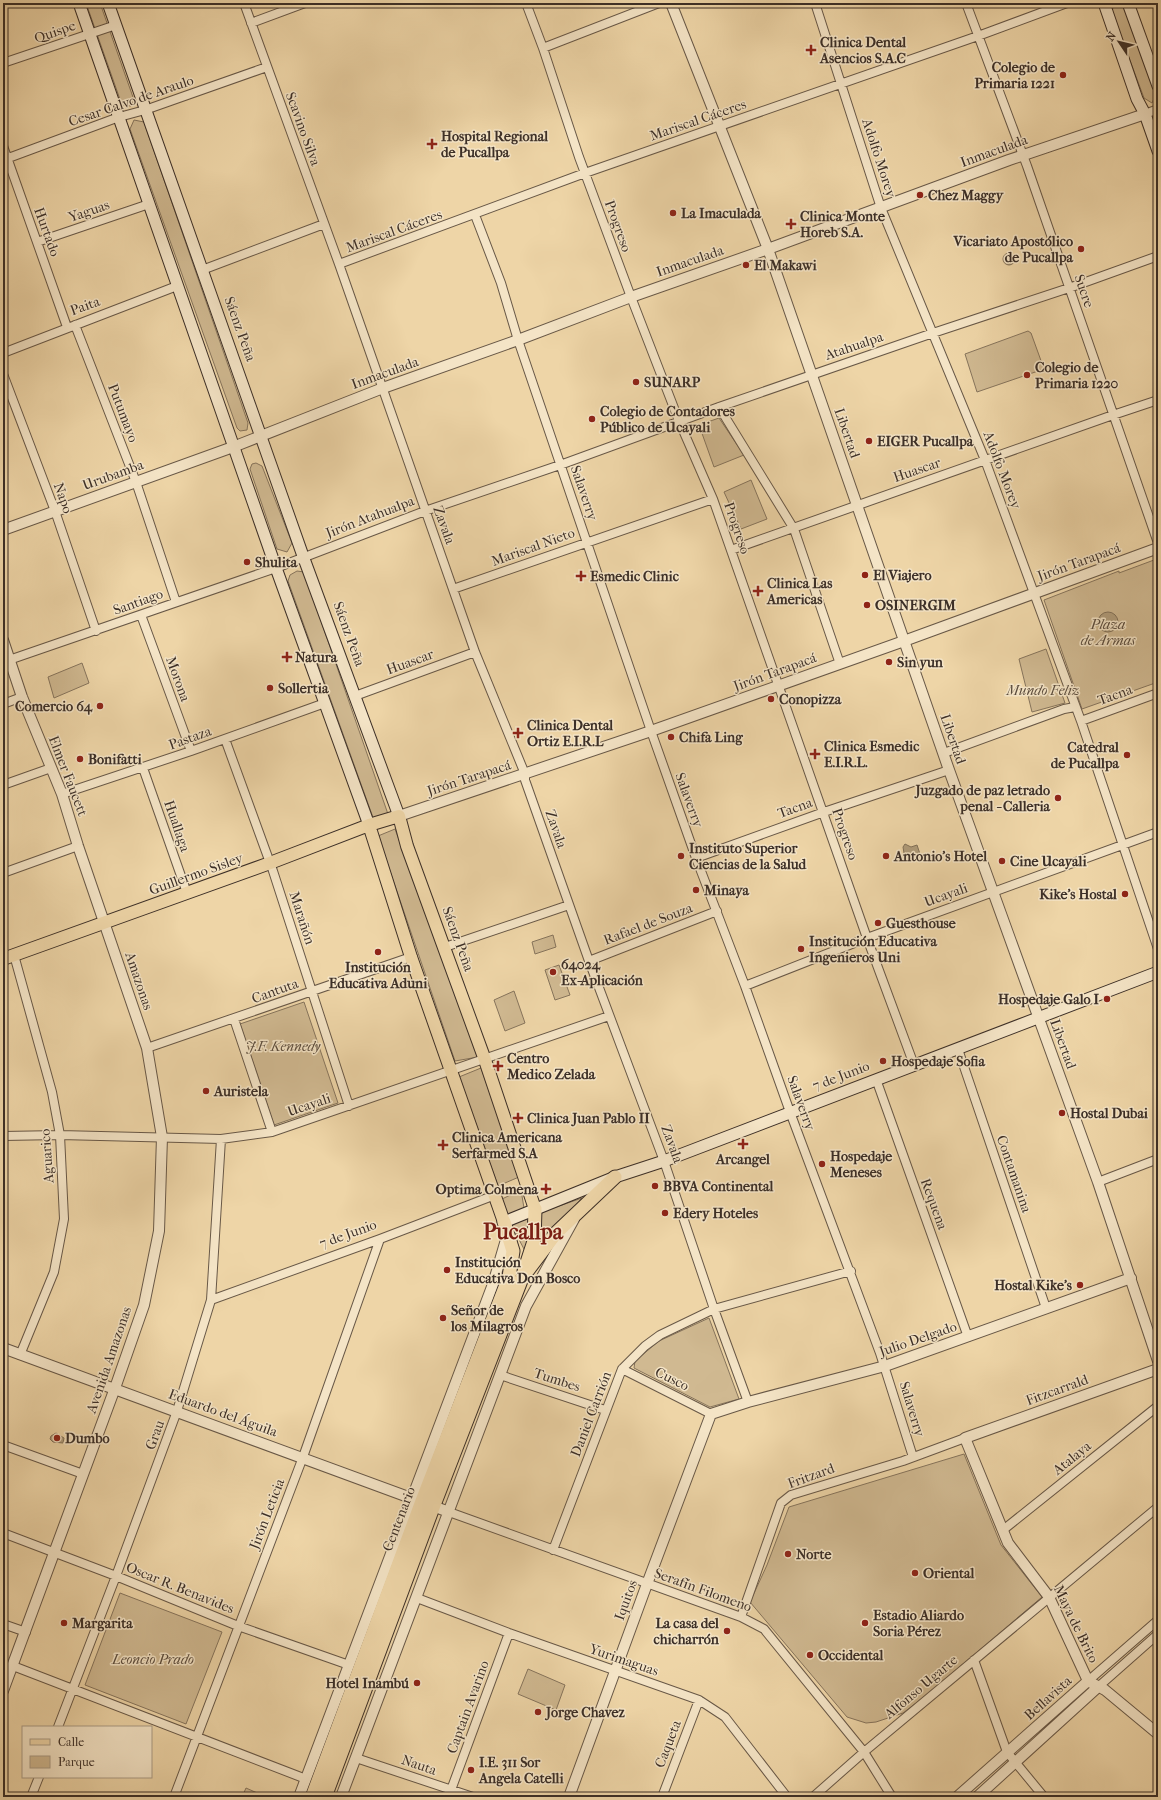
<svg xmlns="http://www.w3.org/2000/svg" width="1161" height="1800" font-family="'IM FELL French Canon',serif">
<rect width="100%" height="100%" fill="#eed5a7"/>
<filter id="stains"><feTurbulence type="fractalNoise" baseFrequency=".005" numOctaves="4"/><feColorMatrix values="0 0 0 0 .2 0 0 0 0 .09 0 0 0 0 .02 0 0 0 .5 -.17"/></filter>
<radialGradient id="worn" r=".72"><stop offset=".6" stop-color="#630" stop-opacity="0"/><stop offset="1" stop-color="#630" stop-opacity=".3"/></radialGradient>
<path fill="#d0b991" stroke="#86745c" d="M86,3h14l34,97 -3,6 -9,-1z
M1114,3h9l34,89 -5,11 -8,-5 -32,-86z
M134,120l10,2 104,301 -1,7 -7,1 -3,-3 -107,-299z
M1028,331l3,2 13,36 -67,23 -12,-38z
M719,418l25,37 -30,12 -15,-42z
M256,463l6,3 30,77 -5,9 -10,-3 -27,-80 2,-5z
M751,480l16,39 -26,10 -17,-37z
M1154,560l4,11v111l-76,27 -38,-109 75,-29v2z
M297,571l7,1 85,245 -14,6 -87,-242 2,-6z
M1046,649l19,54 -33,9 -13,-53z
M82,663l7,20 -35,15 -6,-21z
M395,829l83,228 -23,4 -77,-225z
M553,935l3,12 -21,7 -3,-12z
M559,965l11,30 -15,5 -10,-30z
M514,991l11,32 -20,8 -11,-31z
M304,1002l34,101 -64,22 -34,-101z
M481,1068l38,109 -21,9 -39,-109z
M521,1190l3,18 -17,7 -5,-16z
M582,1198l-43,49v-34z
M531,1215l-5,38 -15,-29z
M709,1318l30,81 -29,8 -76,-39 1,-7 24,-20z
M964,1454l37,91 41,52 -118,100 -21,16 -27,9 -10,1 -19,-6 -97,-115 17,-37 22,-58z
M120,1593l102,39 -36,92 -101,-39z
M528,1669l37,16 -9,25 -38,-16z
M246,1788l18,8v1h-22z"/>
<path fill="#b19d7b" stroke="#827159" d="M1003 259a6 6 0 1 1 12 0a6 6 0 1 1-12 0Z
M1098 622a10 10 0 1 1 20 0a10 10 0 1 1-20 0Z
M905,844l6,3 6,-2 4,12 -8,2 -3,-4 -6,-2 -1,-6z
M56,1433l8,5 -1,5 -10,-1 -3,-3 1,-3z"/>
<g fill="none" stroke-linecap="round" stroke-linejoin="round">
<g stroke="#685847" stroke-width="10">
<path id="minor" d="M244,3l95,261 136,388 50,122v6l64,181 75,200 50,148 34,93
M526,3l17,45 36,109 52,140 48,124 34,78 154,439 47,127
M815,3l66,205 104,252 96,261 77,228
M966,3l61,163 131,377
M251,23l54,-20
M543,48l116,-45
M3,63l113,-38
M1145,114l13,-5
M3,146l64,181
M3,160l116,-43 26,-7 122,-43
M475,215l26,68 17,57 133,391 45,127 49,128 45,126 90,241 33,104
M37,242l112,-38
M339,264l246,-91 393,-137 89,-33
M202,270l122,-46
M75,325l61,157 40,120
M3,353l174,-67
M3,374l52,137 41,120
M719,407l75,122 46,135
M731,550l382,-135 45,-15
M453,589l260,-90
M141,615l50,136
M9,660l267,-92 149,-57 135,-46 159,-58 214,-74 136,-45 89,-32
M355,696l120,-44
M3,704l19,-7
M1081,721l77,-28
M225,739l48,132 76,235
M944,753l120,-44 11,-2
M143,768l44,125
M3,785l48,-17
M62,794l129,-43 134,-48
M696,858l128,-46 125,-42
M3,873l75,-27
M445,947l124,-42
M14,955l38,137 8,43 4,84 -10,53 -34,83
M589,961l128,-50
M745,986l122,-48 291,-106
M234,1019l38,113
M147,1048l264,-91
M958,1049l88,259
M876,1079l92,258
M3,1136l57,-1 161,4 51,-7 337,-116
M1098,1182l60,-23
M211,1300l169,-61 115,-44
M622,1369l89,45
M500,1375l105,35
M3,1445l80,29
M449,1512l292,105 23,12 100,123 28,45
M1003,1530l155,-124
M3,1533l113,43 122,50 111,39
M553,1550l69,-181 23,-23 15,-11 54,-26 137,-38
M417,1598l92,35 190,67 26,17 62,80
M741,1617l40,-114 10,-8 112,-34 62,-23
M3,1624l23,8
M974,1660l33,92 37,45
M13,1666l293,113
M1088,1681l70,-61
M1098,1687l60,-53
M58,1727l58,-151 61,-165 34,-111 10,-161
M356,1758l117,39
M451,1790l58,-157
M31,1797l8,-20
M174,1797l129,-340 77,-218
M662,1797l37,-97
M813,1797l51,-45 294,-245"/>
</g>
<g stroke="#685847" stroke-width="12">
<path id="tertiary" d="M671,3l97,246 181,521 149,412 60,179
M3,530l230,-83 150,-59 135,-48 113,-43 137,-48 241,-89 136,-46
M3,640l19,57 40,97 16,52 69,202 15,89 -3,94 -15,74 -29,83 -112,303
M399,816l252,-85 253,-90 254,-93
M3,1348l446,164
M1158,1369l-193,69 43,105 41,54 39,84 17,9 53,44
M299,1797l194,-513 15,-51
M341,1797l185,-491 48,-87
M569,1797l78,-213 64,-170 37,-12 137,-36 246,-88
M957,1797l131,-116
M977,1797l121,-110"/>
</g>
<g stroke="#3c2f27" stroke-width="13">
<path id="secondary" d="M79,3l197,565 93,257
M108,3l195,553 96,260
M1104,3l33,96 8,15 13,37
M1128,3l30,83
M504,1222l111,-45 49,-16 494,-189"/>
</g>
<g stroke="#3c2f27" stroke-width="14">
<path id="primary" d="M369,825l42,132 93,265
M3,959l267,-96 99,-38 30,-9 8,30 78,214 50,149"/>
</g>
<g stroke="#3c2f27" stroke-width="15">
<path id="trunk" d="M528,1270l28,-37 59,-56
M312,1797l110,-296 87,-224 4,-26 -9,-29
M325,1797l109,-292 88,-227 12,-37 1,-32"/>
</g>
<use href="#minor" stroke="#f4e4c6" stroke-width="8"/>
<use href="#tertiary" stroke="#f4e4c6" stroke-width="10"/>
<use href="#secondary" stroke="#f4e4c6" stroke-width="11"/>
<use href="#primary" stroke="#eed5a7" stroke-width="12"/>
<use href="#trunk" stroke="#eed5a7" stroke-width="13"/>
</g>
<g fill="#8f2418" stroke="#f4e4c6" stroke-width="1.5">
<path d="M809 44h4v4h4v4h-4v4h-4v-4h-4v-4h4z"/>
<circle cx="1063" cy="75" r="4"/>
<path d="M430 138h4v4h4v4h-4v4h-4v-4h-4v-4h4z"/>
<circle cx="920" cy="195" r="4"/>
<circle cx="673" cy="213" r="4"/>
<path d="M789 218h4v4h4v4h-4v4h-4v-4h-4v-4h4z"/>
<circle cx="1081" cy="249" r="4"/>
<circle cx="746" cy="265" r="4"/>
<circle cx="1027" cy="375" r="4"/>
<circle cx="636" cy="382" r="4"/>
<circle cx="592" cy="419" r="4"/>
<circle cx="869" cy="441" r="4"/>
<circle cx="247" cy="562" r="4"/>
<circle cx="865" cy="575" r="4"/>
<path d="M579 570h4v4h4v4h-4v4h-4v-4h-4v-4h4z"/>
<path d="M756 585h4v4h4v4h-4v4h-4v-4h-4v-4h4z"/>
<circle cx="867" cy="605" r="4"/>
<path d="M285 651h4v4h4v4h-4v4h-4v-4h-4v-4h4z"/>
<circle cx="889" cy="662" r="4"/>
<circle cx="270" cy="688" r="4"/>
<circle cx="771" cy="699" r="4"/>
<circle cx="100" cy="706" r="4"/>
<path d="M516 727h4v4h4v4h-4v4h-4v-4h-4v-4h4z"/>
<circle cx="671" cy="737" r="4"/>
<path d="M813 748h4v4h4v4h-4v4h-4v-4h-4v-4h4z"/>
<circle cx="1127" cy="755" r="4"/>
<circle cx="80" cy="759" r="4"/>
<circle cx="1058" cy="798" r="4"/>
<circle cx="681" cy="856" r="4"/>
<circle cx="886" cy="856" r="4"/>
<circle cx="1002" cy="861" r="4"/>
<circle cx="696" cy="890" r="4"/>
<circle cx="1125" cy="894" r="4"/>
<circle cx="878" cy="923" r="4"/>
<circle cx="801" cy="949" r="4"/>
<circle cx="378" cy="952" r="4"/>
<circle cx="553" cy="972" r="4"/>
<circle cx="1107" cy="999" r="4"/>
<circle cx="883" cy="1061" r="4"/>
<path d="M496 1060h4v4h4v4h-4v4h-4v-4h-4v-4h4z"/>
<circle cx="206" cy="1091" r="4"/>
<circle cx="1062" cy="1113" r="4"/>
<path d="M516 1112h4v4h4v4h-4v4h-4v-4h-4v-4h4z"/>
<path d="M741 1138h4v4h4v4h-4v4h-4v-4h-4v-4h4z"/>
<path d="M441 1139h4v4h4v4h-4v4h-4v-4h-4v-4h4z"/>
<circle cx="822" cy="1164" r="4"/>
<circle cx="655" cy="1186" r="4"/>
<path d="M544 1183h4v4h4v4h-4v4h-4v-4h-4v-4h4z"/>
<circle cx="665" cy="1213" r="4"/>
<circle cx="447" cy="1270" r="4"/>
<circle cx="1080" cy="1285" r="4"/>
<circle cx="443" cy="1318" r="4"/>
<circle cx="57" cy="1438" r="4"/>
<circle cx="788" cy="1554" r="4"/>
<circle cx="915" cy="1573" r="4"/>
<circle cx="64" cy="1623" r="4"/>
<circle cx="865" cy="1623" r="4"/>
<circle cx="727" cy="1631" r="4"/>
<circle cx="810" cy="1655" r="4"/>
<circle cx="417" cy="1683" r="4"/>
<circle cx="538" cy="1712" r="4"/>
<circle cx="471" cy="1770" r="4"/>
</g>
<g text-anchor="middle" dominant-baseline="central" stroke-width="3" stroke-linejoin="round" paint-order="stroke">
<g font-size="14" fill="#3c2f27" stroke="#f4e4c6">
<text transform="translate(55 32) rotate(-19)">Quispe</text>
<text transform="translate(131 101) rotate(-19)">Cesar Calvo de Araulo</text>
<text transform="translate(698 120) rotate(-19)">Mariscal Cáceres</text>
<text transform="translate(303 129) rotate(70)">Scavino Silva</text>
<text transform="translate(994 151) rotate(-20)">Inmaculada</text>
<text transform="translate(879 158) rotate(72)">Adolfo Morey</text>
<text transform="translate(89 211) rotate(-19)">Yaguas</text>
<text transform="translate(618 226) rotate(70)">Progreso</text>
<text transform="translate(394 231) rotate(-20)">Mariscal Cáceres</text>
<text transform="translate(47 232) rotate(70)">Hurtado</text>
<text transform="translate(690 261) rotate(-19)">Inmaculada</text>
<text transform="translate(1084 291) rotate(71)">Sucre</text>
<text transform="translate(85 306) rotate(-20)">Paita</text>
<text transform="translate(240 329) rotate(70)">Sáenz Peña</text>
<text transform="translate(854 346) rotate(-19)">Atahualpa</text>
<text transform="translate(385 373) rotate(-20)">Inmaculada</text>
<text transform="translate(123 413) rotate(69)">Putumayo</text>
<text transform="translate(847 433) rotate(71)">Libertad</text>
<text transform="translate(917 470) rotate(-19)">Huascar</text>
<text transform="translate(1002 470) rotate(69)">Adolfo Morey</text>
<text transform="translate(113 475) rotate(-20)">Urubamba</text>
<text transform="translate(584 493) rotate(71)">Salaverry</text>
<text transform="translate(63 498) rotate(70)">Napo</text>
<text transform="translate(370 517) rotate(-21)">Jirón Atahualpa</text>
<text transform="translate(444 525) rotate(70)">Zavala</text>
<text transform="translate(737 528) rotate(71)">Progreso</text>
<text transform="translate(533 547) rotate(-20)">Mariscal Nieto</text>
<text transform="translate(1079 562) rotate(-20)">Jirón Tarapacá</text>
<text transform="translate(138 602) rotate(-20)">Santiago</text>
<text transform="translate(349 634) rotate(70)">Sáenz Peña</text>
<text transform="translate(410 662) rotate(-20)">Huascar</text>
<text transform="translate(775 672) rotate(-20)">Jirón Tarapacá</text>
<text transform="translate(178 679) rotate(70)">Morona</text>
<text transform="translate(1115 695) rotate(-20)">Tacna</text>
<text transform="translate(190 738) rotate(-20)">Pastaza</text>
<text transform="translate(953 739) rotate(71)">Libertad</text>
<text transform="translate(68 776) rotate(69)">Elmer Faucett</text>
<text transform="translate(469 778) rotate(-18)">Jirón Tarapacá</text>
<text transform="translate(689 800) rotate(70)">Salaverry</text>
<text transform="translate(795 808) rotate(-20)">Tacna</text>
<text transform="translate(177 826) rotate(71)">Huallaga</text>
<text transform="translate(556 829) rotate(71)">Zavala</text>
<text transform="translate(845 834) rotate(71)">Progreso</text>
<text transform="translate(196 874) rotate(-20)">Guillermo Sisley</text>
<text transform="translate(946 895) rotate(-20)">Ucayali</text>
<text transform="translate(302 918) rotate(72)">Marañón</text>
<text transform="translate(648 924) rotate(-21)">Rafael de Souza</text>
<text transform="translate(458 939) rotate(70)">Sáenz Peña</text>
<text transform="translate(139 981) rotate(71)">Amazonas</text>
<text transform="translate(275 991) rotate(-20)">Cantuta</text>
<text transform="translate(1063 1044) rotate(70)">Libertad</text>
<text transform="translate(841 1076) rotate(-21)">7 de Junio</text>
<text transform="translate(801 1103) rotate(70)">Salaverry</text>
<text transform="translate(309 1105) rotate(-19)">Ucayali</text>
<text transform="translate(672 1144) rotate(70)">Zavala</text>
<text transform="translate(47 1156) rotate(-94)">Aguarico</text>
<text transform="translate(1014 1174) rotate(71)">Contamanina</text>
<text transform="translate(934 1204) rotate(70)">Requena</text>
<text transform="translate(348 1234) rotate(-20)">7 de Junio</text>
<text transform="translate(918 1339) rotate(-19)">Julio Delgado</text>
<text transform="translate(109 1360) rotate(-71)">Avenida Amazonas</text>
<text transform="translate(672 1379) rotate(26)">Cusco</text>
<text transform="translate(557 1380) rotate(18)">Tumbes</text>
<text transform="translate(1057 1390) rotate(-20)">Fitzcarrald</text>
<text transform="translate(912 1409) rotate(73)">Salaverry</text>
<text transform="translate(223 1413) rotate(20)">Eduardo del Águila</text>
<text transform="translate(591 1414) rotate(-69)">Daniel Carrión</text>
<text transform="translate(155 1435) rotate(-70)">Grau</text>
<text transform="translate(1072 1458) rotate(-39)">Atalaya</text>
<text transform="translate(811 1476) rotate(-20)">Fritzard</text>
<text transform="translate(267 1514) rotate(-69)">Jirón Leticia</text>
<text transform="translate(399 1519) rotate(-69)">Centenario</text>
<text transform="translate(180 1588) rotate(22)">Oscar R. Benavides</text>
<text transform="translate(703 1590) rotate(20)">Serafín Filomeno</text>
<text transform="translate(626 1600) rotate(-70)">Iquitos</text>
<text transform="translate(1076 1624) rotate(64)">Maya de Brito</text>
<text transform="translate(624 1660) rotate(19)">Yurimaguas</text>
<text transform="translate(921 1687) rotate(-40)">Alfonso Ugarte</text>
<text transform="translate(1048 1698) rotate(-42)">Bellavista</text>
<text transform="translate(468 1707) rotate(-70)">Captain Avarino</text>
<text transform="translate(668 1744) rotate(-69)">Caqueta</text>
<text transform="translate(419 1765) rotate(19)">Nauta</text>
</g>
<g font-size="14" font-weight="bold" fill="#3c2f27" stroke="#f4e4c6" text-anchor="start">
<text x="820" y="42">Clinica Dental<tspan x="820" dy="16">Asencios S.A.C</tspan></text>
<text x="1055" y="67" text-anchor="end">Colegio de<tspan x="1055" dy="16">Primaria 1221</tspan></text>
<text x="441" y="136">Hospital Regional<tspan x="441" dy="16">de Pucallpa</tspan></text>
<text x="928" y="195">Chez Maggy</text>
<text x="681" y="213">La Imaculada</text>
<text x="800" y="216">Clinica Monte<tspan x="800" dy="16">Horeb S.A.</tspan></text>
<text x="1073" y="241" text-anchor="end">Vicariato Apostólico<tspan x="1073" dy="16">de Pucallpa</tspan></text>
<text x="754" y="265">El Makawi</text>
<text x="1035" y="367">Colegio de<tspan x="1035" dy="16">Primaria 1220</tspan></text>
<text x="644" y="382">SUNARP</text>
<text x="600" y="411">Colegio de Contadores<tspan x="600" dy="16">Público de Ucayali</tspan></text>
<text x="877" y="441">EIGER Pucallpa</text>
<text x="255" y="562">Shulita</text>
<text x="873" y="575">El Viajero</text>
<text x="590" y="576">Esmedic Clinic</text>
<text x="767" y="583">Clinica Las<tspan x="767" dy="16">Americas</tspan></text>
<text x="875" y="605">OSINERGIM</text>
<text x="295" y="657">Natura</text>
<text x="897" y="662">Sin yun</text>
<text x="278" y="688">Sollertia</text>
<text x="779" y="699">Conopizza</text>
<text x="92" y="706" text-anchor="end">Comercio 64</text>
<text x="527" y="725">Clinica Dental<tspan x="527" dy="16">Ortiz E.I.R.L</tspan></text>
<text x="679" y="737">Chifa Ling</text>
<text x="824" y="746">Clinica Esmedic<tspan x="824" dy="16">E.I.R.L.</tspan></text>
<text x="1119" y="747" text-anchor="end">Catedral<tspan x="1119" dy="16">de Pucallpa</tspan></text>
<text x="88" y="759">Bonifatti</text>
<text x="1050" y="790" text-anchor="end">Juzgado de paz letrado<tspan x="1050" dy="16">penal - Calleria</tspan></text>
<text x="689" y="848">Instituto Superior<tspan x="689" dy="16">Ciencias de la Salud</tspan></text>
<text x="894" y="856">Antonio's Hotel</text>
<text x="1010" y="861">Cine Ucayali</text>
<text x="704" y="890">Minaya</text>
<text x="1117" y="894" text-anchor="end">Kike's Hostal</text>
<text x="886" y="923">Guesthouse</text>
<text x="809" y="941">Institución Educativa<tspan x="809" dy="16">Ingenieros Uni</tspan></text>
<text x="561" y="964">64024<tspan x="561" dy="16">Ex-Aplicación</tspan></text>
<text x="378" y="967" text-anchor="middle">Institución<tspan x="378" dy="16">Educativa Aduni</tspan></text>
<text x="1099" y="999" text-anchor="end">Hospedaje Galo I</text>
<text x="507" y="1058">Centro<tspan x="507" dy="16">Medico Zelada</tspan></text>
<text x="891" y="1061">Hospedaje Sofia</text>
<text x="214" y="1091">Auristela</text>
<text x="1070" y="1113">Hostal Dubai</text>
<text x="527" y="1118">Clinica Juan Pablo II</text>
<text x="452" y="1137">Clinica Americana<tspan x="452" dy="16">Serfarmed S.A</tspan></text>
<text x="830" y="1156">Hospedaje<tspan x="830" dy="16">Meneses</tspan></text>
<text x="743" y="1159" text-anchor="middle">Arcangel</text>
<text x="663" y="1186">BBVA Continental</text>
<text x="538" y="1189" text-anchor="end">Optima Colmena</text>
<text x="673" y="1213">Edery Hoteles</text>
<text x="455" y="1262">Institución<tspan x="455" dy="16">Educativa Don Bosco</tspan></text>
<text x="1072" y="1285" text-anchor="end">Hostal Kike's</text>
<text x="451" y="1310">Señor de<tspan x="451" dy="16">los Milagros</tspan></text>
<text x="65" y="1438">Dumbo</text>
<text x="796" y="1554">Norte</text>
<text x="923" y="1573">Oriental</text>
<text x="873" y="1615">Estadio Aliardo<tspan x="873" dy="16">Soria Pérez</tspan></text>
<text x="72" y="1623">Margarita</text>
<text x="719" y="1623" text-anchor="end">La casa del<tspan x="719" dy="16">chicharrón</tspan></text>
<text x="818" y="1655">Occidental</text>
<text x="409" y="1683" text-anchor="end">Hotel Inambú</text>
<text x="546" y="1712">Jorge Chavez</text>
<text x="479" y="1762">I.E. 311 Sor<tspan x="479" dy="16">Angela Catelli</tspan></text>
</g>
<g font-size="14" font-style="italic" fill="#5a4b3c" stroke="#f4e4c6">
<text x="1108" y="624">Plaza<tspan x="1108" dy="16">de Armas</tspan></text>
<text x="1043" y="690">Mundo Feliz</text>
<text x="283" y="1046">J.F. Kennedy</text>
<text x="153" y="1659">Leoncio Prado</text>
</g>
<g font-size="22" font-weight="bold" fill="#7a1f14" stroke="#f4e4c6">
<text x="523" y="1232">Pucallpa</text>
</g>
</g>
<rect width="1161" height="1800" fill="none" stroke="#eed5a7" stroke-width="16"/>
<rect x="4" y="4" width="1153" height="1792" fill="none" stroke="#3c2f27" stroke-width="2"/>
<rect x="8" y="8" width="1145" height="1784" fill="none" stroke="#3c2f27"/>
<rect x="22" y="1726" width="130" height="52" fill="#f4e4c6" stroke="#aa9c86"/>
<rect x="30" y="1739" width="20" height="6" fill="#eed5a7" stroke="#aa9c86"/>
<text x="58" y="1746" font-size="12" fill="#3c2f27">Calle</text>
<rect x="30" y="1756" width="20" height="12" fill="#d0b991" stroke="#aa9c86"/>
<text x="58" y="1766" font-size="12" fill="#3c2f27">Parque</text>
<g transform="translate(1119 42) rotate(305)" stroke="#f4e4c6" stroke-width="3" paint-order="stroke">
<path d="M0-3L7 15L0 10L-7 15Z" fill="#3c2f27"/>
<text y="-6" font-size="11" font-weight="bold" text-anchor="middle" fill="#3c2f27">N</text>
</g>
<rect width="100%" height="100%" filter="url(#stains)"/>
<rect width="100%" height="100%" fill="url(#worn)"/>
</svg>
